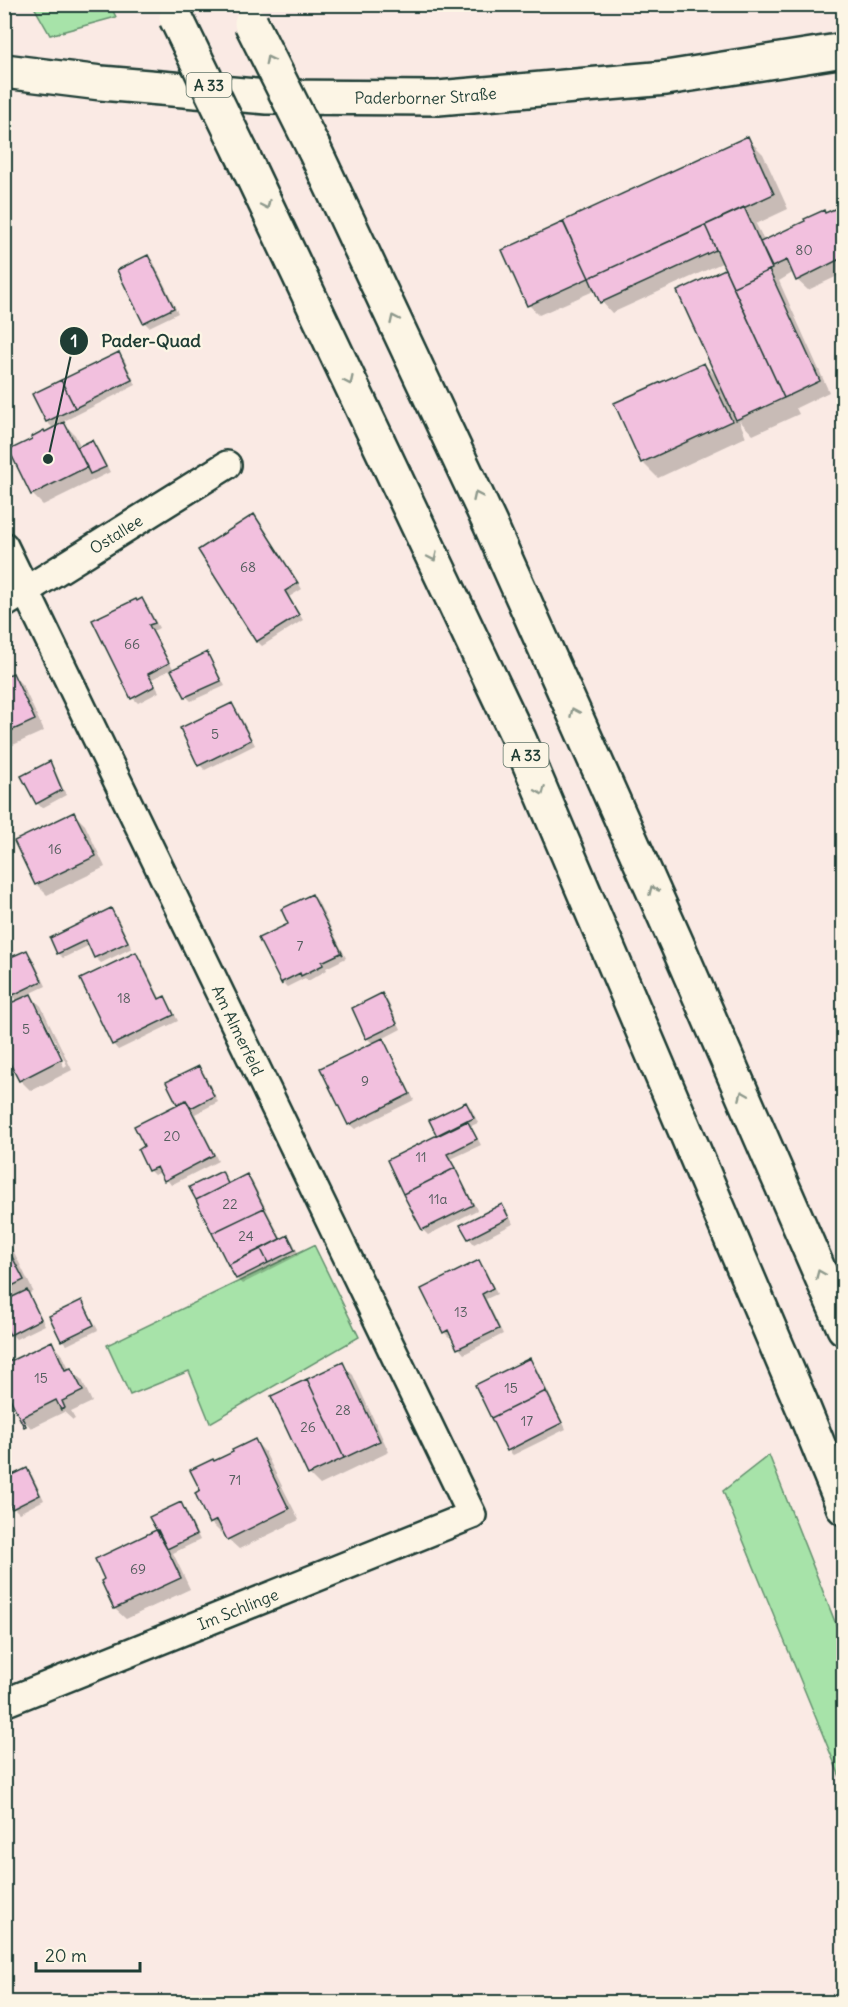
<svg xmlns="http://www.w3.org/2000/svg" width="848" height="2007" font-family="Delius,sans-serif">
<rect width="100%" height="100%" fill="#faeae4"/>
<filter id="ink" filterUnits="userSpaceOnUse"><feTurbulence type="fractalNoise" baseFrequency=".0167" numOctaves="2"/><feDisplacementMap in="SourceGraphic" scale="12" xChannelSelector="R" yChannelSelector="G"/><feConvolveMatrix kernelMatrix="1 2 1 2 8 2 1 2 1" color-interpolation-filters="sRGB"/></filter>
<g filter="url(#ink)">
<path fill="#a7e3a9" stroke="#63906e" stroke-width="1.5" d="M33,5h77l6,12 -66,18z
M314,1245l45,92 -149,86 -21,-52 -59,24 -23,-50z
M769,1455l74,187v142l-120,-293z"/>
<path fill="#0003" fill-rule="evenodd" d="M747,138l16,16 25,55 -32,15 9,18 79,-36v67l-36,17 -11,-10 -3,-8 -15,9 50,111 -33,16 3,6 -46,21 -14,-15 7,17 -88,41 -16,-16 62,-98 15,15 10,-104 -5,-13 -112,51 -10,-11 -6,-12 -57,25 -10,-10 -25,-54z
M148,256l5,5 25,52 -29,14 -5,-5z
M119,354l5,5 12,26 -84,42 -5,-5 -13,-27z
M64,424l11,11 6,12 11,-5 5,5 13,25 -67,33 -11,-11 14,-61z
M254,516l5,5 43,68 -13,8 14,23 -41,26 -5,-5z
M142,600l5,5 12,23 -6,3 21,39 32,-16 5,5 14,27 -34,15 -5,-5 -14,-27 -20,10 7,13 -21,11 -5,-5 4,-96z
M13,675l10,11 21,45 -40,18v-70z
M232,705l5,5 18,35 -50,25 -5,-5z
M49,763l5,5 12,27 -24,13 -5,-5z
M74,814l11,11 20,42 -58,28 -11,-11z
M312,895l5,5 29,58 -20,10 1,2 -19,11 -3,-3 -18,9 -5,-5 -22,-43 30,-15z
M111,910l5,5 16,33 -31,15 -5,-5 -6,-13 -27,13 -5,-5z
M26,951l6,6 14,29 -17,8 12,12 31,64 -41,21 -11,-11 -2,-79 -6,-6zM35,1006h3l29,59 -3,2z
M136,954l5,5 20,41 3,-2 5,5 9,18 -60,29 -5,-6 -31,-64z
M382,995l5,5 14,29 -19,10 5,6 27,55 -59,29 -6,-5 24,-80 -6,-6 -13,-29z
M199,1068l5,5 14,29 -23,12 23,47 -47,24 -9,-13 -8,3 -5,-5 -3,-23 33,-42 -11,-22z
M466,1103l5,5 7,15 -7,3 10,19 -30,14 26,51 -49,25 -5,-5 -34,-69 50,-25z
M221,1172l9,13 17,-9 5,5 30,59 6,-3 5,5 6,13 -57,29 -5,-5 -46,-92z
M501,1206l6,5 6,13 -39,20 -5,-6z
M4,1237l4,3 25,51 -4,3 16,31 -29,14 -5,-5 -7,-13z
M479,1262l5,5 13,27 -11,5 17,35 -39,20 -5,-6 -7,-13 -3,2 -5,-5z
M81,1302l5,5 12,23 -31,15 -5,-5 -11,-24z
M52,1343l10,11 8,16 12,10 10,22 -21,10 4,7 -2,1 -9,-8 -33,16 -10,-11z
M530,1360l5,5 31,64 -53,26 -5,-5z
M342,1364l11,11 36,77 -69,33 -11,-11z
M255,1441l10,11 34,68 -60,29 -11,-10 -3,-7 -4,1 -10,-10 -9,-32 12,-28z
M27,1470l5,5 12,25 -25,13 -5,-5z
M180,1504l5,5 15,31 -27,13 17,36 -64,30 -11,-10 -13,-27 57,-51z"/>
<path fill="#f2c0de" stroke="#1f3d34" stroke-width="1.5" d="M748,136l26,58 -185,84 -26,-57z
M844,205v52l-48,24 -9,-21 -15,7 -12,-25 45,-21 -1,-2 20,-9 1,3z
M744,207l28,62 -39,18 -28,-62z
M563,222l26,56 -62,28 -25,-56z
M705,225l11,25 -116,53 -11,-25z
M148,255l26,53 -31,15 -26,-53z
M725,269l59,129 -48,22 -59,-129z
M769,270l51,111 -36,17 -51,-111z
M119,352l13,28 -57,28 -14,-28z
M704,363l28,58 -91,42 -27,-60z
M61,380l14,28 -29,14 -14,-28z
M64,422l23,45 -56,28 -22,-45 23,-11 -1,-2 13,-7 1,2z
M92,440l14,27 -16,7 -13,-27z
M254,514l44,69 -13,8 14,24 -43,27 -58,-92z
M142,598l13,25 -6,2 20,38 -21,11 7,12 -24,13 -39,-79 44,-21 1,2z
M207,652l14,29 -36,16 -14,-27z
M13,673l22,47 -31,14v-57z
M232,703l19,37 -53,26 -18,-38z
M50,761l12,29 -26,14 -15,-28z
M74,812l22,44 -61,29 -21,-44z
M312,894l31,61 -2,-2 -19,9 1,3 -22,11 -1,-3 -18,9v3l-24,-47 30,-14 -7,-15z
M111,908l17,34 -34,16 -8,-18 -29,14 -7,-16z
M27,950l15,31 -31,15 -7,-13v-23z
M136,952l23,47 6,-3 9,19 -62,30 -32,-66z
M382,993l15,31 -31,15 -14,-31z
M31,994l31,65 -43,22 -15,-29v-46z
M383,1038l27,56 -62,31 -28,-57z
M199,1066l15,30 -23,12 -5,-8 -9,4 -11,-22z
M186,1100l28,55 -50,26 -7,-14 -9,4 -10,-21 6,-4 -10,-20z
M466,1102l8,16 -37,18 -8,-16z
M467,1120l10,19 -30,15 8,14 -52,26 -16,-34z
M455,1168l18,37 -51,25 -19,-36z
M222,1171l6,13 -32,16 -7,-13z
M247,1174l17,34 -52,25 -16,-33z
M502,1204l7,14 -41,21 -8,-14z
M264,1208l16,31 -52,26 -16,-32z
M288,1235l7,15 -27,13 -7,-14z
M4,1241l20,39 -20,10z
M261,1249l7,14 -32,16 -8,-14z
M479,1260l14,28 -11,6 17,35 -42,20 -9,-19 -5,3 -22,-44z
M27,1290l14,29 -31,16 -6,-11v-23z
M82,1300l12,25 -33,16 -12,-25z
M52,1341l13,29 6,-2 12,23 -21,10 3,7 -4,2 -5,-10 -34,17 4,9 -2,1 -20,-41v-22z
M530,1358l16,33 -55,27 -16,-33z
M343,1362l37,79 -36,17 -37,-79z
M307,1379l37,79 -36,17 -37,-79z
M546,1391l16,32 -55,28 -16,-33z
M255,1439l34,70 -62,31 -10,-20 -8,4 -14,-31 5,-3 -10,-20 23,-11 1,2 19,-9 -1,-2z
M27,1468l13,27 -28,14 -8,-16v-14z
M181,1502l15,33 -29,14 -18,-32z
M156,1530h2l23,48 -67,31 -13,-28 3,-2 -9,-20z"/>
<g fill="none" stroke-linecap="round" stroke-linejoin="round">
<g stroke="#1f3d34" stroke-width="32">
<g id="street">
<path id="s1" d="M4,546l468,969 -468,188"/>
<path id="s2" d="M4,604l223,-139"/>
</g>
</g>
<g stroke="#1f3d34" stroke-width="38">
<g id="secondary">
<path id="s3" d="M4,71l97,12 166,14 171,1 228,-20 178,-28"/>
</g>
</g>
<g stroke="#1f3d34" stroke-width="38">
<path id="highway" d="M314,149l176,375 187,420 167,384
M241,152l278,587 285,671 40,98"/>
</g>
<use href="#street" stroke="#fcf5e5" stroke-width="27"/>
<use href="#secondary" stroke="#fcf5e5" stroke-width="33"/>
<use href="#highway" stroke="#fcf5e5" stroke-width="33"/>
<g stroke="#1f3d34" stroke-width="38" stroke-linecap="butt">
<path id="highway-bridge" d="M176,18l65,134
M251,23l63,126"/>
</g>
<use href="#highway-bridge" stroke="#fcf5e5" stroke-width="33"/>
</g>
<defs><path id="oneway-chevron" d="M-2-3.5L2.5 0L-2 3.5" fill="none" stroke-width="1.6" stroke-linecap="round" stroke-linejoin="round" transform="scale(1.5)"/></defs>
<g stroke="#8e998c">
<use href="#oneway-chevron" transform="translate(269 60) rotate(-117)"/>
<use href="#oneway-chevron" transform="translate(266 205) rotate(65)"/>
<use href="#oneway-chevron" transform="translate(394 319) rotate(-115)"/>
<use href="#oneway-chevron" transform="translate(349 381) rotate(65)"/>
<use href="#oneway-chevron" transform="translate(477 496) rotate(-115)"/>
<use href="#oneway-chevron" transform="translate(433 557) rotate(65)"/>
<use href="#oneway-chevron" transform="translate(574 712) rotate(-114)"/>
<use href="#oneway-chevron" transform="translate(541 791) rotate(67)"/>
<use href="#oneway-chevron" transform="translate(653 890) rotate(-114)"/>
<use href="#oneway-chevron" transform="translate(743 1095) rotate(-113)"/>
<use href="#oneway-chevron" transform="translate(820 1274) rotate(-113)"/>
</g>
</g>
<g text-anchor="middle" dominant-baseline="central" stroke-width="5" stroke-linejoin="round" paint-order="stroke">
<g font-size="14" fill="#545e5e">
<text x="804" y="250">80</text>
<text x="248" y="567">68</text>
<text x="132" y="644">66</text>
<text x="215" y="734">5</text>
<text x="55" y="849">16</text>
<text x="300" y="946">7</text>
<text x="124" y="998">18</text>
<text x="26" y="1029">5</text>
<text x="365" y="1081">9</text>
<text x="172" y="1136">20</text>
<text x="421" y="1157">11</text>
<text x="438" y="1199">11a</text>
<text x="230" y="1204">22</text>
<text x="246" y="1236">24</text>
<text x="461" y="1312">13</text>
<text x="41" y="1378">15</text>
<text x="511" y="1388">15</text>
<text x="343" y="1410">28</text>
<text x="527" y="1421">17</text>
<text x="308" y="1427">26</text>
<text x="235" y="1480">71</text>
<text x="138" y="1569">69</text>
</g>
<g fill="#fcf5e5" stroke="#617469" stroke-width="1.5">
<rect x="186.5" y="73" width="45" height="24" rx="4.5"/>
<rect x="503.5" y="743" width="45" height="24" rx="4.5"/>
</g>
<g font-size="15" font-weight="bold" fill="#1f3d34">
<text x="209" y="85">A 33</text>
<text x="526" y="755">A 33</text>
</g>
<g font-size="16" fill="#1f3d34" stroke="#fcf5e5">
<text stroke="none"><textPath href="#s3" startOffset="423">Paderborner Straße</textPath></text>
<text stroke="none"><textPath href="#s2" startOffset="132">Ostallee</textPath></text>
<text stroke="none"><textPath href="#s1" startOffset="538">Am Almerfeld</textPath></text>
<text transform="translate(238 1609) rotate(-22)">Im Schlinge</text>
</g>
</g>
<path fill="none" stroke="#1f3d34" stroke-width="2" d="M48 459L74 341"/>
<g fill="#1f3d34" stroke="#fcf5e5" stroke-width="2">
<circle cx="48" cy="459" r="6"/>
<circle cx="74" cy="341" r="15"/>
</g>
<g font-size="18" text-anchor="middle" font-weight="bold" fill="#fff">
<text x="74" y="347">1</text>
</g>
<g font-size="18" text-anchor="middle" font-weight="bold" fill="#1f3d34" stroke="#fcf5e5" stroke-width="5" stroke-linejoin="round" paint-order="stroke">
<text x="151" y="347">Pader-Quad</text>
</g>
<rect width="848" height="2007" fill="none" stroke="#fcf5e5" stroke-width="24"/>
<rect x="12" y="12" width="824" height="1983" fill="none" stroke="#1f3d34" stroke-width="2" filter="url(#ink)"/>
<path d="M36 1962v9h104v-9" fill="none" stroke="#1f3d34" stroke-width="3"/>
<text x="45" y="1962" font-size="18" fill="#1f3d34" stroke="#fcf5e5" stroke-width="4.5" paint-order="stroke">20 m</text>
</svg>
